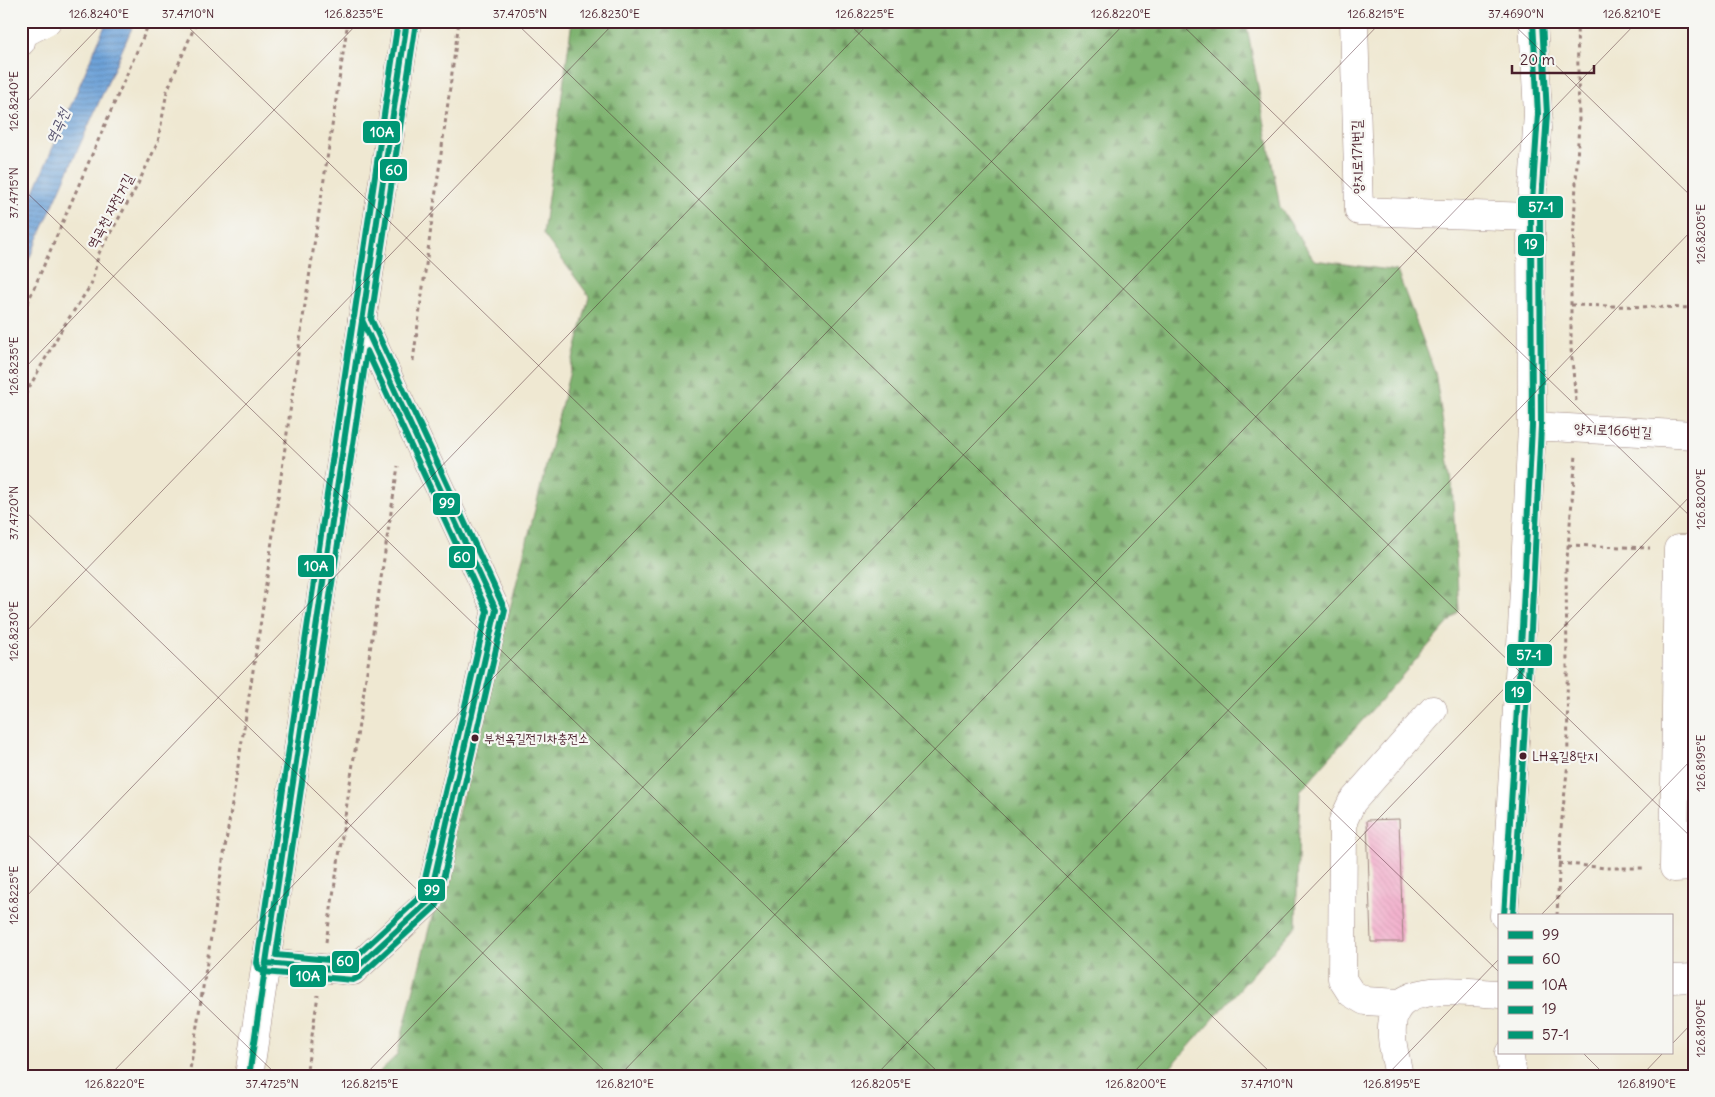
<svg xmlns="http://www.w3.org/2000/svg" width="1715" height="1097" font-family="Delius,'Poor Story',sans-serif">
<defs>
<pattern id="forest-firs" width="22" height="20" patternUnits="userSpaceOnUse" patternTransform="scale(1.25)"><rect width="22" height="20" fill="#7eb370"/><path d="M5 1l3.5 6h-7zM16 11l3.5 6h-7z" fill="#69915c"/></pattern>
<pattern id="water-rules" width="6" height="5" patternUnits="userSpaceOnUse" patternTransform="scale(1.25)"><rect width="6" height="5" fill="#6ca1d8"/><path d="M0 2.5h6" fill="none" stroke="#5b83af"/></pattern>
<pattern id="building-back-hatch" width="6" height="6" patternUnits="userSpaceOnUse" patternTransform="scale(1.25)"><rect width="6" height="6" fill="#f2a6c7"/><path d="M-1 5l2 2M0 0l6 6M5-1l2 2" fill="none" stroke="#d18eab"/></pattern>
</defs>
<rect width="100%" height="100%" fill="#f6f6f2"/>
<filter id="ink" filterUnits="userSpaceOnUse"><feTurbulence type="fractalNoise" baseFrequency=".02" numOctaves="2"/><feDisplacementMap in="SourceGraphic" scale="10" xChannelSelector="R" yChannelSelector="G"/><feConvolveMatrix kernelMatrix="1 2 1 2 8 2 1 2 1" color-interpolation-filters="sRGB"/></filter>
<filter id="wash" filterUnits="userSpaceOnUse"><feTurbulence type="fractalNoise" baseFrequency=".0096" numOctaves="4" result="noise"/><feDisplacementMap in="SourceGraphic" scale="20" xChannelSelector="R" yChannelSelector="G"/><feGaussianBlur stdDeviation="1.12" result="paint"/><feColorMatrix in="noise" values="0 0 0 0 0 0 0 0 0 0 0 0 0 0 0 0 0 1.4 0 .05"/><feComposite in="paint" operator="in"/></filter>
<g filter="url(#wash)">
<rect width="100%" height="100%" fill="#efe8d2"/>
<path fill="url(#forest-firs)" stroke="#64694e" d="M572,21h674l34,186 34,53 83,11 38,101 17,111 7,128 -159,180 -4,134 -133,151h-788l22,-21 192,-759 -46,-62z"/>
<path fill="url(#water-rules)" stroke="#5b6082" d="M107,21h28l-114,256v-55z"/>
<g id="blocks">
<path fill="url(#building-back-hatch)" d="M1399,819l4,123h-32l-4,-122z"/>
</g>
</g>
<g filter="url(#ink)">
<use href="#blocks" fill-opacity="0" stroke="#9c847e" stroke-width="1"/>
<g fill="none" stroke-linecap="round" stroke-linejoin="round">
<g stroke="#9c847e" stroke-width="29">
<path id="minor" d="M1354,21l5,190 172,6
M21,42l1,-8 25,-13
M1532,426l162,9
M1694,549h-16l-4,319 20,-1
M1504,916l18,-287 10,-203 -1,-209 7,-103 -5,-93
M266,963l87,8 76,-70 67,-291 -134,-290
M1671,979l23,-1
M1400,1003l-35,-2 -14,-8 -9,-14 1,-158 9,-19 81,-92
M1509,1053l4,23
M1399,1076c-3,-18 -10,-38 -6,-57 7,-39 77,-26 106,-25"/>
</g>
<g stroke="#9c847e" stroke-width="29">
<path id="major" d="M249,1076l158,-1055"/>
</g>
<path stroke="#9c847e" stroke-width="3" stroke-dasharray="4 4" stroke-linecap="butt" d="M1571,305l123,3
M21,318l129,-297
M413,361l46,-340
M1576,401l-5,-52v-62l8,-167 -2,-99
M21,402l42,-75 28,-42 8,-32 37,-65 22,-46 9,-51 30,-70
M1568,545l82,3
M1559,863l47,5h40
M1557,916l4,-88 7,-66 -2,-192 10,-115
M326,942l72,-476
M189,1076l72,-456 43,-309 44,-290
M306,1076l12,-81"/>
<use href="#minor" stroke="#fff" stroke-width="28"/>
<use href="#major" stroke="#fff" stroke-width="28"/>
<g stroke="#f6f6f2" stroke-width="10">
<path id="bus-1" d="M266,963l87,8 76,-70 67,-291 -134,-290
M249,1076l158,-1055"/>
</g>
<g stroke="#f6f6f2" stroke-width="10">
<path id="bus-2" d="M371,319l45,-297
M367,351l120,260 -66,285 -71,66 -74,-7z"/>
</g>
<g stroke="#f6f6f2" stroke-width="10">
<path id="bus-3" d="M354,317l44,-296
M353,321l-96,642 2,6 5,3 89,8 6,-3 78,-72 68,-295 -134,-291"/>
</g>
<g stroke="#f6f6f2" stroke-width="10">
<path id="bus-4" d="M1504,916l18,-287 10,-203 -1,-209 7,-103 -5,-93"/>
</g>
<g stroke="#f6f6f2" stroke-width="10">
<path id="bus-5" d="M1513,916l18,-286 10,-204 -1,-209 7,-103 -5,-93"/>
</g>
<use href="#bus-1" stroke="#009775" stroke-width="6"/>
<use href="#bus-2" stroke="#009775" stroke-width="6"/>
<use href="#bus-3" stroke="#009775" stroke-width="6"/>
<use href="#bus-4" stroke="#009775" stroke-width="6"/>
<use href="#bus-5" stroke="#009775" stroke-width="6"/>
</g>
</g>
<path fill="none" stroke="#4a1f2b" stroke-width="1" stroke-opacity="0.45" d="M182,21l1092,1055M514,21l985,951M846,21l848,819M1178,21l516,499M1510,21l184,178M21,108l84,-87M21,187l921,889M21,372l339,-351M21,507l589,569M21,637l595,-616M21,828l257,248M21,902l850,-881M1540,916l154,-159M1671,1045l23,-24M1583,1053l23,23M109,1076l1018,-1055M364,1076l1018,-1055M619,1076l1019,-1055M875,1076l819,-848M1130,1076l564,-584M1386,1076l113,-117M1641,1076l22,-23"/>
<g fill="#4a1f2b" stroke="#f6f6f2" stroke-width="2">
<circle cx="475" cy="738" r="4.5"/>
<circle cx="1523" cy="756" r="4.5"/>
</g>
<g text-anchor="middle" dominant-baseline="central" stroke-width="4.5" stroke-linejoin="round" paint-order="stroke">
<g font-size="13" fill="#4a1f2b" stroke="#f6f6f2" text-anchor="start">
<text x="484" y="738">부천옥길전기차충전소</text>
<text x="1532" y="756">LH옥길8단지</text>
</g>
<g font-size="14" fill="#4a1f2b" stroke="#f6f6f2">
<text transform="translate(1357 157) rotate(-91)">양지로171번길</text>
<text transform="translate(110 211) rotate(-62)">역곡천 자전거길</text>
<text transform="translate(1613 430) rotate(3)">양지로166번길</text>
</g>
<g font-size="15" font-style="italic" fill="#585370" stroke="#f6f6f2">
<text transform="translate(57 126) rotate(-66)">역곡천</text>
</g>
</g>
<g stroke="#f6f6f2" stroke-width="2">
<rect x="362" y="120" width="39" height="24" rx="5" fill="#009775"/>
<rect x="379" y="158" width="29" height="24" rx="5" fill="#009775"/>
<rect x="1517" y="195" width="47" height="24" rx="5" fill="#009775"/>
<rect x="1517" y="233" width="28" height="24" rx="5" fill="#009775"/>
<rect x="432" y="492" width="29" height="24" rx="5" fill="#009775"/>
<rect x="448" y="545" width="28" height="24" rx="5" fill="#009775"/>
<rect x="297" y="554" width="38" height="24" rx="5" fill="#009775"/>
<rect x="1506" y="643" width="47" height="24" rx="5" fill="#009775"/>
<rect x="1504" y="680" width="28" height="24" rx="5" fill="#009775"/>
<rect x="417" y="878" width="29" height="24" rx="5" fill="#009775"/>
<rect x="331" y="950" width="29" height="24" rx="5" fill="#009775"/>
<rect x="289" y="964" width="38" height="24" rx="5" fill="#009775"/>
</g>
<g font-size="14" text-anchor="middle" font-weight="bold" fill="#fff">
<text x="382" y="137">10A</text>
<text x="394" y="175">60</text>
<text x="1541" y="212">57-1</text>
<text x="1531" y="249">19</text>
<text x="447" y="508">99</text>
<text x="462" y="562">60</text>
<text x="316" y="571">10A</text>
<text x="1529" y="660">57-1</text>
<text x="1518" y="697">19</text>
<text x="432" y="895">99</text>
<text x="345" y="966">60</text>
<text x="308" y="981">10A</text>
</g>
<rect width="1715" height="1097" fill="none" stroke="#f6f6f2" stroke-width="55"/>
<rect x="1498" y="914" width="175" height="140" fill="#f6f6f2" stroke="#b1a0a2"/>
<rect x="1508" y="931" width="25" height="8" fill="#009775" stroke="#b1a0a2"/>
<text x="1542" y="940" font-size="15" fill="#4a1f2b">99</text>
<rect x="1508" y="956" width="25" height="8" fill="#009775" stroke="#b1a0a2"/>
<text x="1542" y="964" font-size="15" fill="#4a1f2b">60</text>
<rect x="1508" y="981" width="25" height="8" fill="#009775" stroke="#b1a0a2"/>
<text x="1542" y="990" font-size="15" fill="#4a1f2b">10A</text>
<rect x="1508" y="1006" width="25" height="8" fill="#009775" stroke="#b1a0a2"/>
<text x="1542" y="1014" font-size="15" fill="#4a1f2b">19</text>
<rect x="1508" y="1031" width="25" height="8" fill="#009775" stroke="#b1a0a2"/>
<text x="1542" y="1040" font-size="15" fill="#4a1f2b">57-1</text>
<path d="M1512 65v8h82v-8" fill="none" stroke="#4a1f2b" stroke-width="2.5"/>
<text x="1520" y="65" font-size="15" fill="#4a1f2b" stroke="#f6f6f2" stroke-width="4" paint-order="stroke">20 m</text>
<rect x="28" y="28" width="1660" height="1042" fill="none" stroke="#4a1f2b" stroke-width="2"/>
<g font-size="12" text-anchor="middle" fill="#4a1f2b">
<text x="99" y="18">126.8240°E</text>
<text x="188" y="18">37.4710°N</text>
<text x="354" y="18">126.8235°E</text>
<text x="520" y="18">37.4705°N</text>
<text x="610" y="18">126.8230°E</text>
<text x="865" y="18">126.8225°E</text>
<text x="1121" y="18">126.8220°E</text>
<text x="1376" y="18">126.8215°E</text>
<text x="1516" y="18">37.4690°N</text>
<text x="1632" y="18">126.8210°E</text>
<text transform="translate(14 101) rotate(-90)" y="4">126.8240°E</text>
<text transform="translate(14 193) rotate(-90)" y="4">37.4715°N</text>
<text transform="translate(1701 234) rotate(-90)" y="4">126.8205°E</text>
<text transform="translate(14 366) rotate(-90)" y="4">126.8235°E</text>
<text transform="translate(1701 499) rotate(-90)" y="4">126.8200°E</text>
<text transform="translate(14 513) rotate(-90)" y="4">37.4720°N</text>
<text transform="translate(14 631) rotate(-90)" y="4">126.8230°E</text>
<text transform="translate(1701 763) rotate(-90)" y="4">126.8195°E</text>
<text transform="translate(14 895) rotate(-90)" y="4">126.8225°E</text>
<text transform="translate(1701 1028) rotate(-90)" y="4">126.8190°E</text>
<text x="115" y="1088">126.8220°E</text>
<text x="272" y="1088">37.4725°N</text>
<text x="370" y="1088">126.8215°E</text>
<text x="625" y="1088">126.8210°E</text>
<text x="881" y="1088">126.8205°E</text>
<text x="1136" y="1088">126.8200°E</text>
<text x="1267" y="1088">37.4710°N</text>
<text x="1392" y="1088">126.8195°E</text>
<text x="1647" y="1088">126.8190°E</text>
</g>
</svg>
